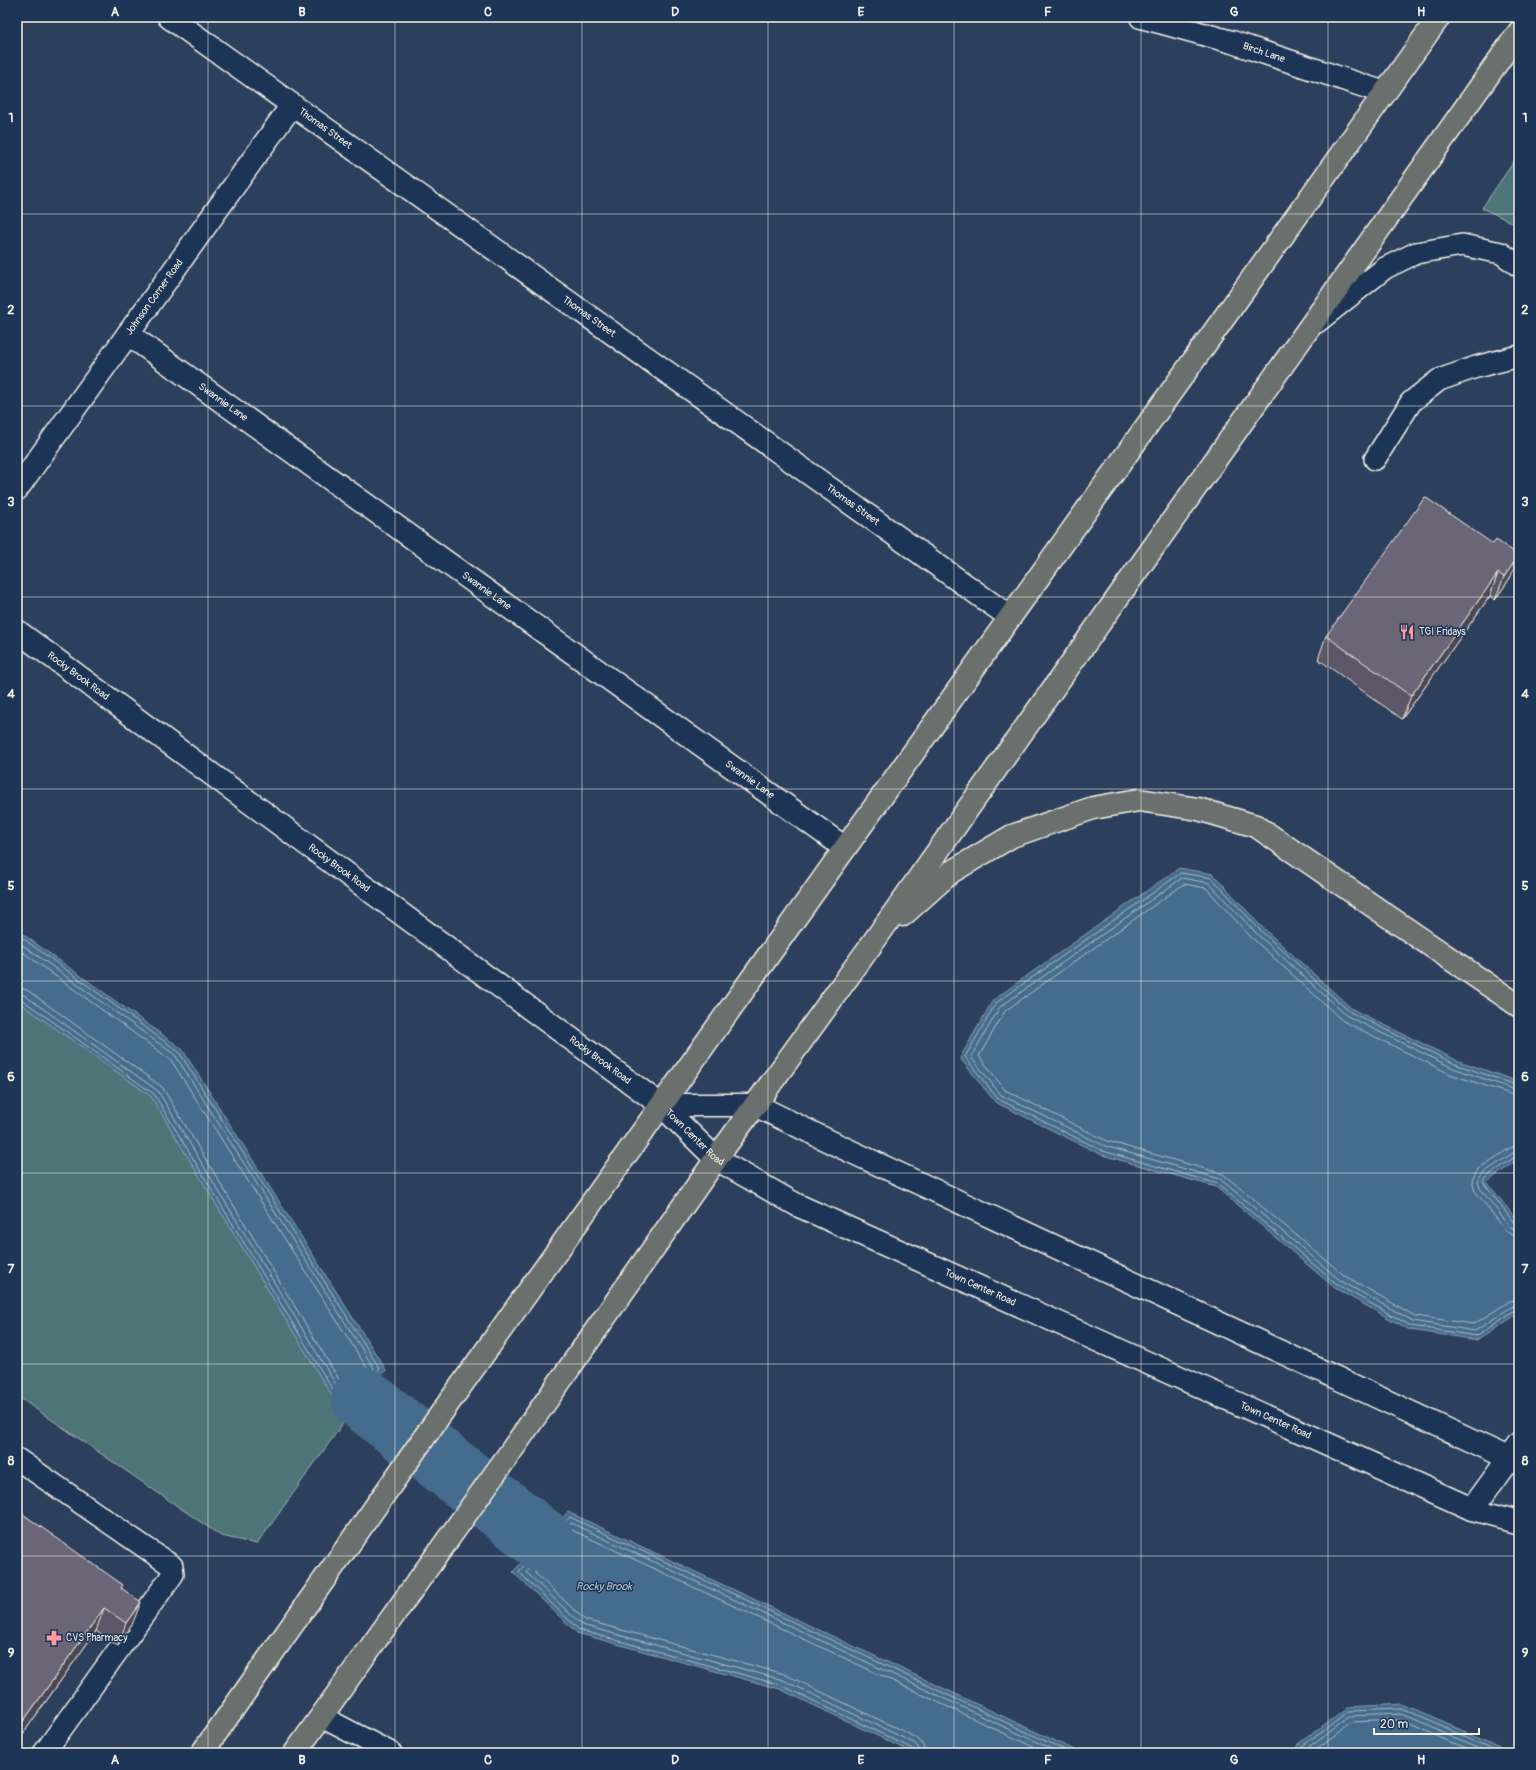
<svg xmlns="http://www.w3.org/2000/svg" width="1536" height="1770" font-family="Pangolin,sans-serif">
<rect width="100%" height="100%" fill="#2c3f5d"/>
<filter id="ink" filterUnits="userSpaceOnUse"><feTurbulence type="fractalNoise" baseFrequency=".025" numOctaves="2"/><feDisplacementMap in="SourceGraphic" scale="8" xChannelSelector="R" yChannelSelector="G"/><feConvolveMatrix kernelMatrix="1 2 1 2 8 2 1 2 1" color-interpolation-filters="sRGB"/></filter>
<g filter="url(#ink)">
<path fill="#4d7477" stroke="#a0b2b0" d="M1519,154v72l-37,-18z
M17,1001l134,95 195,323 -89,125 -36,-8 -204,-140z"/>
<path fill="#456c8d" stroke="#8ba1b1" d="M1179,868l34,6 48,52 91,83 104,51 63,22v77l-32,23 32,41v90l-41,27 -68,-10 -74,-41 -120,-102 -114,-32 -107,-53 -35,-44 33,-58z
M17,930l165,119 204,321 -40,49 -195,-323 -134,-95z
M568,1512l513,241h-168l-133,-64 -203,-56 -64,-61z
M1402,1704l116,49h-223l2,-8 49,-38z"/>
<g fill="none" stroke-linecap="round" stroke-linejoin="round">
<path stroke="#aebcc4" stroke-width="1" d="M17,934l162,118 201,317 -32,41h-3l-191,-316 -133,-95 -4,-1
M17,941l158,114 199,313 -25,34 -3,-1 -188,-310 -134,-96 -7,-2
M17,948l154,112 196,308 -18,23h-3l-184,-304 -135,-97 -10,-3
M1519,1086l-64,-22 -105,-52 -92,-84 -46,-50 -31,-5 -185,130 -31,54 33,42 105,52 115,33 120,101 73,41 66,10 38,-26h4
M1519,1091l-66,-23 -106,-52 -92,-84 -46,-49 -27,-5 -182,129 -29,50 30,38 104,51 115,33 121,102 72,40 62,10 38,-25 6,-1
M1519,1097l-69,-23 -107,-53 -93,-85 -44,-48 -22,-4 -179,127 -26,45 26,34 102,51 116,33 122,102 70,40 59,8 36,-23 9,-2
M1519,1145l-9,3 -32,21 -6,11 3,11 31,40 6,4 7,1
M1519,1151l-6,2 -31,21 -4,8 2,6 30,39 9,3
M1519,1156l-4,1 -30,21 -2,4 31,41 5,2
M914,1753l-3,-5 -130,-63 -202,-55 -59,-57 -1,-2 51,-54 501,236
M919,1753l-1,-6 -4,-4 -131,-63 -201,-55 -55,-52 -1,-2 45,-48 489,230
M925,1753l-2,-8 -6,-7 -133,-64 -199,-54 -50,-47v-2l37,-41 474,223
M1299,1753l2,-6 47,-36 54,-2 106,44
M1304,1753l1,-3 44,-34 52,-2 94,39
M1311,1753l41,-31 47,-2 80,33"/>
<path stroke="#456c8d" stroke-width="63" d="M363,1399l179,141"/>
<g stroke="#f4f1e8" stroke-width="24">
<path id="lane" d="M1317,322l68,-54 31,-15 46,-8 39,8 18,13
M1375,459l36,-57 28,-22 37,-13 43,-11
M17,1459l155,107 1,8 -129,179
M322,1717l69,36"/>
</g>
<g stroke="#f4f1e8" stroke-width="25">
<g id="street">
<path id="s1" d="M169,17l841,600"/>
<path id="s2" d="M1141,17l91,25 153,51"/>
<path id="s3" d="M128,334l717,514"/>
<path id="s4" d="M17,489l275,-384"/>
<path id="s5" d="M17,631l644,474"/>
</g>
</g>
<g stroke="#f4f1e8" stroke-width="25">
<g id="secondary">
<path id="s6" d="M661,1105l55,54 81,46 675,304 47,13"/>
<path d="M661,1105h94l82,40 682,318"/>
<path d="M1472,1509l47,-65"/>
</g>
</g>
<g stroke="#f4f1e8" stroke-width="25">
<path id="highway" d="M903,915l48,-43 61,-36 81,-28 46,-8 59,9 58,17 263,180
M202,1753l243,-345 994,-1391
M295,1753l214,-299 207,-295 158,-218 645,-909"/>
</g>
<use href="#lane" stroke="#1d3557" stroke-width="21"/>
<use href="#street" stroke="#1d3557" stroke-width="22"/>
<use href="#secondary" stroke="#1d3557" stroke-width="22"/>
<use href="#highway" stroke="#6b706d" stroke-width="22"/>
</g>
<path fill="#5b5766" stroke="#f4f1e8" d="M1493,544l26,11 -9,23 -15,22 -5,-4 -88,123 -84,-60 8,-23z
M17,1510l105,78 10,37 -14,21 -22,-15 -79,111z"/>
<path fill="#4a4753" stroke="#f4f1e8" d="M1519,555l-9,23 -15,22 9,-23z
M1498,573l-8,23 -88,123 9,-23z
M141,1602l-9,23 -14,21 8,-23z
M104,1608l-8,23 -79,111v-12z"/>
<path fill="#6a6577" stroke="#f4f1e8" d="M1425,497l68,47 3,-4 23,15 -15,22 -6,-4 -87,123 -85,-60z
M17,1510l106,75 -2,3 20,14 -15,21 -22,-15 -87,122z"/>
</g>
<path fill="none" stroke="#f4f1e8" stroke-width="1" stroke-opacity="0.55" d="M208,17v1736M395,17v1736M582,17v1736M768,17v1736M954,17v1736M1141,17v1736M1328,17v1736M17,214h1502M17,406h1502M17,597h1502M17,789h1502M17,981h1502M17,1173h1502M17,1364h1502M17,1556h1502"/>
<defs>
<g id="restaurant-bare" transform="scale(1.2)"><path d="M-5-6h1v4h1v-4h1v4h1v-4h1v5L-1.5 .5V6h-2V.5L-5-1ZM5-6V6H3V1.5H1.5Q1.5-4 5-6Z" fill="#ff9aa2" stroke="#1d3557" stroke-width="2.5" paint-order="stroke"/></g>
<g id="pharmacy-bare" transform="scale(1.2)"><path d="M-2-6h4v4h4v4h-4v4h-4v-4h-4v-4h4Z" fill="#ff9aa2" stroke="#1d3557" stroke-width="2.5" paint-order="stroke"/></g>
</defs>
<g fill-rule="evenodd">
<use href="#restaurant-bare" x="1407" y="632"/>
<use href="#pharmacy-bare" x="54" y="1638"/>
</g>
<g text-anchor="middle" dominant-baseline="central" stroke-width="3" stroke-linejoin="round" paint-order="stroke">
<g font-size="10" fill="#f4f1e8" stroke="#1d3557">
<text stroke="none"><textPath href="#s2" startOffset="128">Birch Lane</textPath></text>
<text stroke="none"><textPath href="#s1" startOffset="192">Thomas Street</textPath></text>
<text stroke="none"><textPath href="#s4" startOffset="236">Johnson Corner Road</textPath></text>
<text stroke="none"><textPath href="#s1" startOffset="516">Thomas Street</textPath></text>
<text stroke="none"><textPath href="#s3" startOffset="117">Swannie Lane</textPath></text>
<text stroke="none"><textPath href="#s1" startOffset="840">Thomas Street</textPath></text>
<text stroke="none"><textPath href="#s3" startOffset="441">Swannie Lane</textPath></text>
<text stroke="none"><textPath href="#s5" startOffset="76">Rocky Brook Road</textPath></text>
<text stroke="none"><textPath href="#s3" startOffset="765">Swannie Lane</textPath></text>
<text stroke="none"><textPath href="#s5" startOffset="400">Rocky Brook Road</textPath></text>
<text stroke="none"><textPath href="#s5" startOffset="724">Rocky Brook Road</textPath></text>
<text stroke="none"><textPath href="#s6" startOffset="47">Town Center Road</textPath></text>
<text stroke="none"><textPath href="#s6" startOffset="371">Town Center Road</textPath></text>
<text stroke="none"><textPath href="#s6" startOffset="695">Town Center Road</textPath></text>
</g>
<g font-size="10" fill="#f4f1e8" stroke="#1d3557" text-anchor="start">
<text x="1419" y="632">TGI Fridays</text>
<text x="66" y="1638">CVS Pharmacy</text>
</g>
<g font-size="11" font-style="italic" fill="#b7c2c8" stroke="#1d3557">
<text x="604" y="1586">Rocky Brook</text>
</g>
</g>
<rect width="1536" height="1770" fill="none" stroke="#1d3557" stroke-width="44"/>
<path d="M1374 1728v6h105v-6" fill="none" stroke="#f4f1e8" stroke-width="2"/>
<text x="1380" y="1728" font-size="12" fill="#f4f1e8" stroke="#1d3557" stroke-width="3" paint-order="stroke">20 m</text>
<rect x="22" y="22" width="1492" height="1726" fill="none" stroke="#f4f1e8" stroke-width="1.5"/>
<g font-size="13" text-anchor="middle" font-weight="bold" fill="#f4f1e8">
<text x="115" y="16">A</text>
<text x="302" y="16">B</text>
<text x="488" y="16">C</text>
<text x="675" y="16">D</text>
<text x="861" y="16">E</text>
<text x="1048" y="16">F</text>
<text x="1234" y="16">G</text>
<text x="1421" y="16">H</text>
<text x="11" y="122">1</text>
<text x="1525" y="122">1</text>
<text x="11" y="314">2</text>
<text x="1525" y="314">2</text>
<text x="11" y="506">3</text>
<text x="1525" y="506">3</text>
<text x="11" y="698">4</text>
<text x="1525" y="698">4</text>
<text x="11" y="890">5</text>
<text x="1525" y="890">5</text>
<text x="11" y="1081">6</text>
<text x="1525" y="1081">6</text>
<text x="11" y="1273">7</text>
<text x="1525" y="1273">7</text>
<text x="11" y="1465">8</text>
<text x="1525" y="1465">8</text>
<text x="11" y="1657">9</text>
<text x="1525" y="1657">9</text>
<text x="115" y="1764">A</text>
<text x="302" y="1764">B</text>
<text x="488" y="1764">C</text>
<text x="675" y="1764">D</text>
<text x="861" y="1764">E</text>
<text x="1048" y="1764">F</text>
<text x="1234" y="1764">G</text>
<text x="1421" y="1764">H</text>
</g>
</svg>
